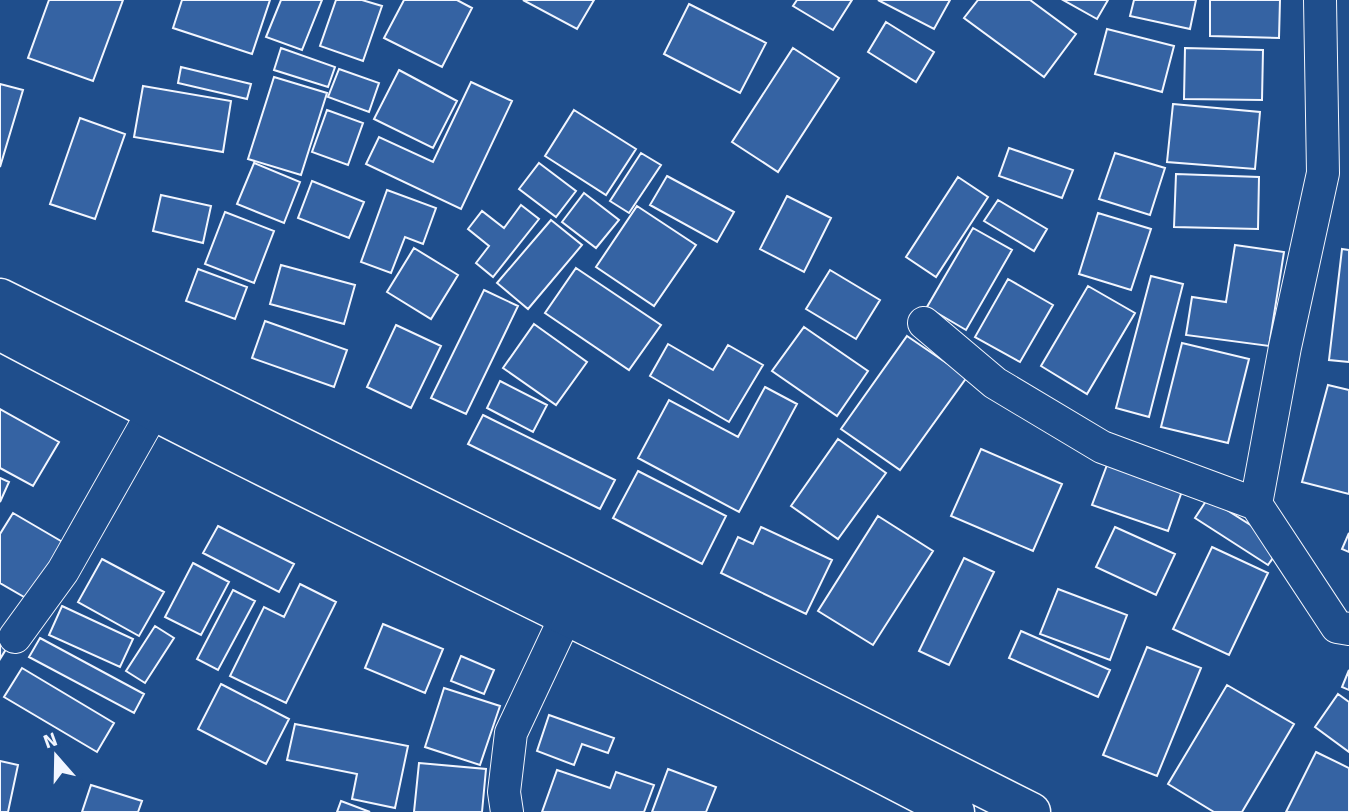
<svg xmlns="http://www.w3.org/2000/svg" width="1349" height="812" font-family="Signika,sans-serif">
<rect width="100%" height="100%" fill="#1f4e8c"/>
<path fill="#3563a3" stroke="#f2f6ff" stroke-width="2" d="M49,0h74l-30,81 -65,-23z
M182,0h88l-18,54 -79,-26z
M281,0h41l-20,50 -36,-13z
M336,0h26l20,6 -19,55 -43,-15z
M404,0h53l15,8 -30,59 -58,-29z
M523,0h71l-17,29z
M797,0h55l-19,30 -40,-24z
M878,0h72l-16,29z
M978,0h52l46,34 -32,43 -80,-59z
M1063,0h45l-11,19z
M1134,0h62l-6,29 -60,-13z
M1210,0h70l-1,38 -69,-2z
M689,4l77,39 -26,50 -76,-39z
M886,22l48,30 -18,30 -48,-30z
M1107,29l67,17 -12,46 -67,-18z
M281,48l54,19 -7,20 -54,-17z
M793,48l46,30 -61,94 -46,-30z
M1185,48l78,2 -1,50 -78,-1z
M181,67l70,17 -4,15 -69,-16z
M339,69l40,14 -10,29 -41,-15z
M399,70l58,31 -24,47 -59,-29z
M274,77l53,16 -26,82 -53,-16z
M471,82l41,19 -51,108 -95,-45 13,-27 54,25z
M0,84l23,6 -23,77z
M143,86l88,15 -8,51 -89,-15z
M1173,104l87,8 -5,57 -88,-7z
M327,110l36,13 -15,42 -36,-13z
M574,110l62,39 -30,46 -61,-39z
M80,118l45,16 -30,85 -45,-15z
M1009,148l64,22 -11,28 -63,-22z
M641,153l20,12 -32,48 -19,-12z
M1115,153l50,15 -15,47 -51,-16z
M254,163l46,19 -16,41 -47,-19z
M539,163l37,28 -20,26 -37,-28z
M1176,174l83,3 -1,52 -84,-2z
M667,176l67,36 -17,30 -67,-37z
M958,177l30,20 -52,80 -30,-20z
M312,181l52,21 -15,36 -51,-20z
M387,190l49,18 -13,36 -18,-7 -14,36 -30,-11z
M584,193l35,27 -23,28 -34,-26z
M161,195l50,11 -8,37 -50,-12z
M787,196l44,22 -27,54 -44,-23z
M998,200l49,29 -13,22 -50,-30z
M521,205l18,14 -46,58 -17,-14 13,-17 -21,-17 14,-18 22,17z
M637,206l59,39 -42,61 -58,-39z
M225,212l49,19 -20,52 -49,-19z
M1098,213l53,16 -20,61 -52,-16z
M551,220l31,25 -54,64 -31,-26z
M973,228l39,22 -46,80 -39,-23z
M1235,245l49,7 -15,94 -83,-11 6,-38 34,5z
M414,248l44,27 -27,44 -44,-27z
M1342,249l7,1v112l-20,-2z
M281,265l74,20 -11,39 -74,-20z
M576,268l85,57 -32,45 -84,-57z
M198,269l49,18 -12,32 -49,-18z
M830,270l50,30 -24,39 -50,-30z
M1151,276l32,8 -34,133 -33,-9z
M1008,279l45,26 -33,57 -45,-25z
M1088,286l47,27 -48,81 -46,-28z
M484,290l34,16 -52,108 -35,-16z
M265,321l82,29 -13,37 -82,-29z
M534,324l53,38 -31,43 -53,-37z
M396,325l45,21 -30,62 -44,-21z
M804,327l64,44 -31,45 -65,-45z
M907,336l60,41 -67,93 -59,-41z
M1182,343l67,16 -21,84 -67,-16z
M668,344l45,26 15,-25 35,20 -34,57 -79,-46z
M500,381l47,24 -14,27 -46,-24z
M1328,385l21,5v104l-47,-12z
M765,387l32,17 -58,108 -101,-54 31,-58 69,37z
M0,409l59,33 -26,44 -33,-18z
M483,415l132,65 -15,29 -132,-65z
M838,439l48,34 -48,66 -47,-33z
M981,449l81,35 -29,67 -82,-35z
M1107,465l75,26 -14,40 -76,-26z
M638,471l88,45 -24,48 -89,-46z
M0,478l9,4 -9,20z
M1208,498l74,47 -14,20 -73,-47z
M13,513l53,31 -35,57 -31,-18v-49z
M878,516l55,35 -60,94 -55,-34z
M218,526l76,38 -15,28 -76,-39z
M761,527l71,33 -26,54 -85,-41 17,-36 15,7z
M1115,527l60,27 -19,41 -60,-28z
M1349,533v19l-7,-3z
M1212,547l56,26 -39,82 -56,-26z
M964,558l30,14 -45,93 -30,-14z
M102,559l62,33 -25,44 -61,-34z
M193,563l36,19 -28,53 -36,-18z
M300,584l36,18 -50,101 -56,-27 34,-69 20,10z
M1058,589l69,26 -17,45 -70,-26z
M233,590l22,11 -37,69 -21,-11z
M62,606l71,33 -13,28 -71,-32z
M383,624l60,25 -18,44 -60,-25z
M155,626l19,12 -29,45 -19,-12z
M1021,631l89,39 -12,27 -89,-39z
M40,638l104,56 -10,19 -105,-56z
M0,641l8,5 -8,13z
M1147,647l54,21 -44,108 -54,-21z
M461,656l33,14 -10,24 -33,-13z
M22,668l92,55 -17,29 -93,-55z
M1349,670v20l-7,-3z
M221,684l68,35 -23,45 -68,-35z
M1227,685l67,39 -52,88h-28l-46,-28z
M444,688l56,18 -20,59 -55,-18z
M1338,694l11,8v50l-34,-25z
M549,715l65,23 -6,15 -26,-9 -8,21 -37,-14z
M295,724l113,22 -13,62 -43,-9 5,-25 -70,-14z
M1316,752l33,16v44h-63z
M0,761l18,4 -10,47h-8z
M419,763l67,6 -4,43h-68z
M668,769l48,18 -10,25h-54z
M557,770l53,18 6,-16 38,13 -10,27h-102z
M91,785l51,16 -4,11h-56z
M341,801l29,11h-33z"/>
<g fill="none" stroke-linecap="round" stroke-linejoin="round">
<g stroke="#f2f6ff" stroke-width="34">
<path id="minor" d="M1320,0l3,173 -38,174 -29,157 81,123 12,2
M924,323l71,60 107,64 154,57
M15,637l48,-66 90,-159
M507,812l-3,-20 7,-59 55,-117"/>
</g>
<g stroke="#f2f6ff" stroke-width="41">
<path id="primary" d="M0,298l559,276 472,238
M0,331c315,168 640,315 955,481"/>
</g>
<use href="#minor" stroke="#1f4e8c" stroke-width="32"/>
<use href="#primary" stroke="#1f4e8c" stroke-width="38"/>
</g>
<g transform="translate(56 756) rotate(340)" stroke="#1f4e8c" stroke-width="5" paint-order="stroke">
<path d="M0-5L12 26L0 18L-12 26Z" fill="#f2f6ff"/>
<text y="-10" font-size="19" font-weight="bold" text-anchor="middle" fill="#f2f6ff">N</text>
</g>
</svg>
